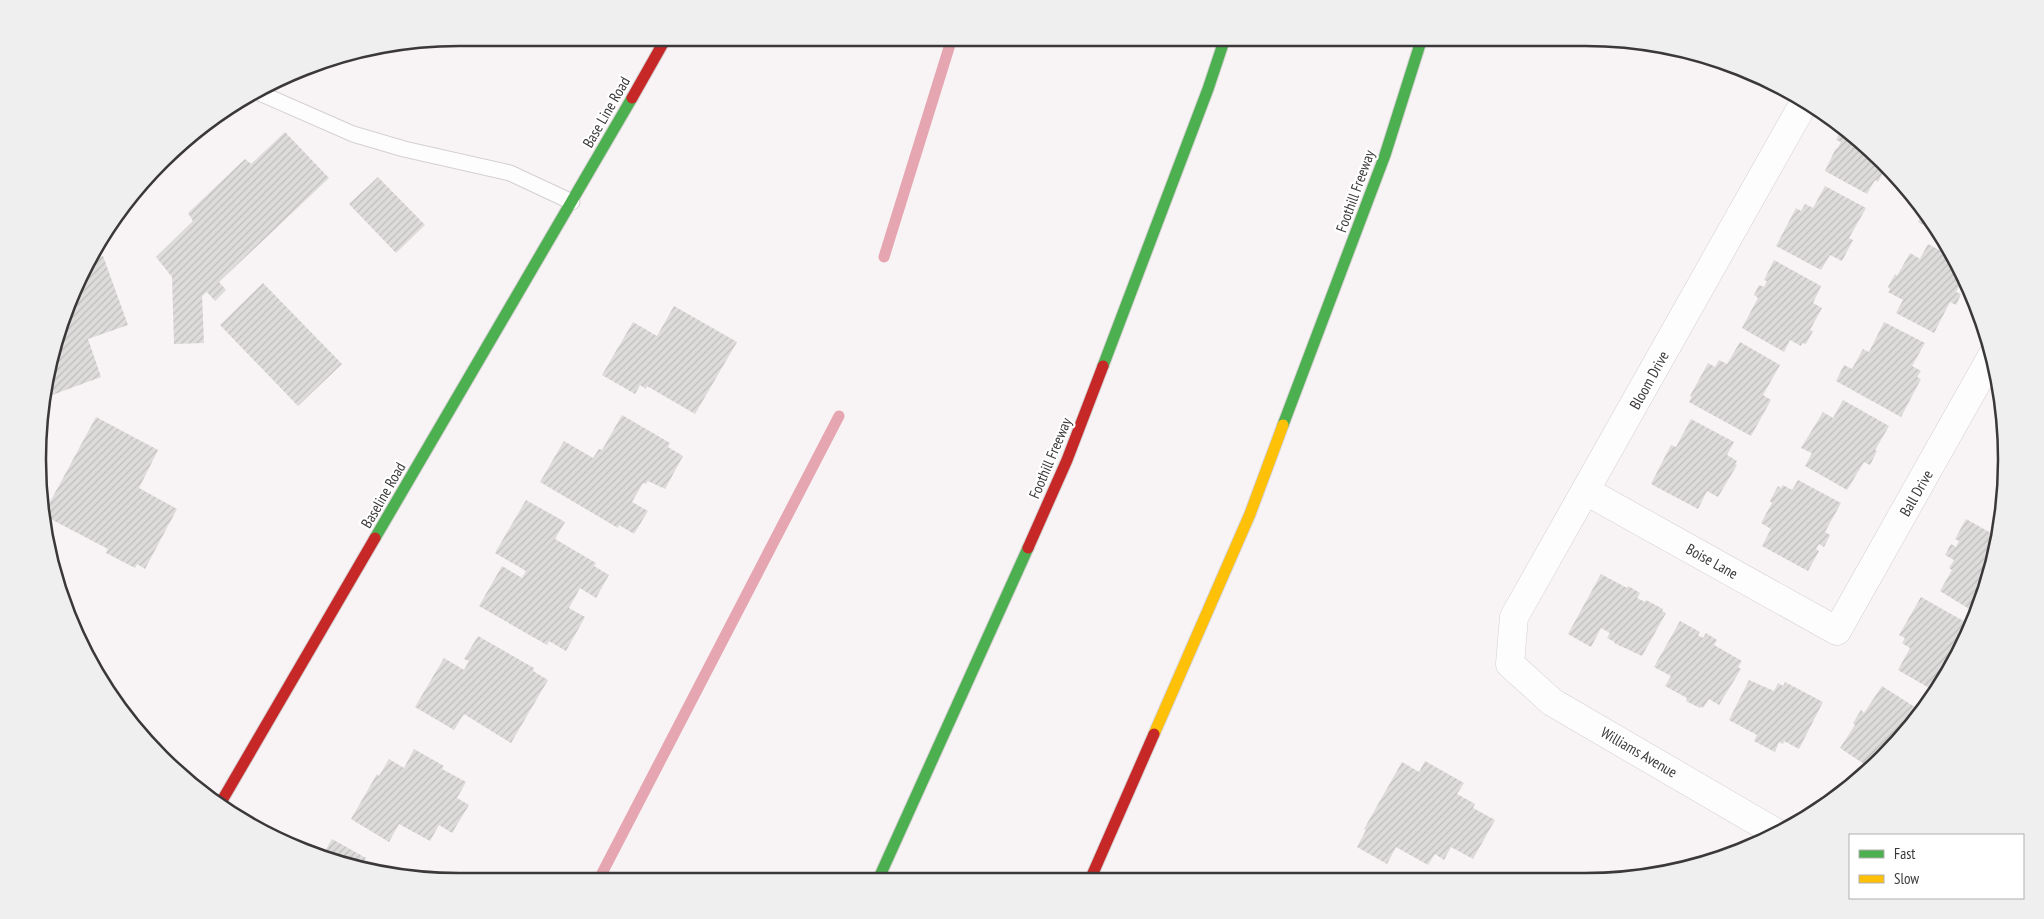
<svg xmlns="http://www.w3.org/2000/svg" width="2044" height="919" font-family="'PT Sans Narrow',sans-serif">
<defs>
<pattern id="building-hatch" width="6" height="6" patternUnits="userSpaceOnUse" patternTransform="scale(1.25)"><rect width="6" height="6" fill="#dedbdb"/><path d="M-1 1l2-2M0 6l6-6M5 7l2-2" fill="none" stroke="#bfbdbd"/></pattern>
</defs>
<rect width="100%" height="100%" fill="#f8f3f4"/>
<g fill="none" stroke-linecap="round" stroke-linejoin="round">
<path stroke="#e5a6b1" stroke-width="11" d="M884,257l68,-219
M598,881l241,-465"/>
</g>
<path fill="url(#building-hatch)" d="M1842,128l21,14 22,24v3l-7,13 -3,-2 -8,14 -42,-23 11,-23 1,1 4,-7 -5,-2z
M285,132l44,46 -110,104 7,8 -11,11 -8,-9 -5,4 2,47 -30,1 -2,-67 -16,-20 37,-36 -5,-8 57,-54 6,5z
M378,177l47,48 -29,28 -47,-49z
M1825,186l41,22 -17,30 4,2 -11,21 -12,-6 -9,15 -45,-24 20,-38 5,3 4,-7 8,4z
M1924,210l14,23 -20,-11z
M1928,244l26,14 12,24 -3,6 -4,-2 -3,6 5,2 -5,11 -6,-3 -16,31 -38,-20 7,-13 -15,-8 2,-3 -2,-2 7,-13 2,2 13,-23 10,6z
M103,256l25,69 -40,14 13,38 -57,21 2,-21 44,-117z
M1774,260l47,26 -8,17 9,5 -12,22 3,1 -7,13 -4,-1 -1,3 -11,-6 -6,12 -42,-24 16,-30 -4,-3 5,-10 5,2 3,-6 -3,-1z
M263,283l79,81 -44,42 -78,-81z
M674,306l63,36 -42,72 -48,-28 -1,3 -6,-4 -5,9 -33,-19 31,-53 24,14z
M1884,322l41,21 -13,23 9,5 -4,6 4,2 -20,38 -65,-36 8,-16 8,4 11,-20 6,3z
M1740,342l40,23 -17,30 8,5 -20,36 -62,-34 3,-5 -2,-1 18,-33 7,4 4,-7 8,4z
M1843,400l46,26 -14,24 2,1 -7,14 -6,-3 -17,28 -42,-24 7,-13 -11,-5 22,-36 10,6z
M622,415l48,28 -2,4 15,9 -18,33 -17,-8 -2,3 -3,-1 -11,19 16,9 -14,23 -15,-9 -1,3 -78,-46 24,-41 29,17 6,-9 3,1z
M96,417l62,33 -19,38 38,21 -32,60 -8,-5 -2,4 -29,-15 2,-4 -65,-34z
M1691,419l43,23 -7,13 10,6 -2,3 2,1 -19,32 -11,-6 -9,18 -47,-25 20,-39 5,2z
M1798,480l43,23 -16,29 5,3 -6,12 -5,-3 -3,5 3,2 -11,20 -46,-25 9,-17 -10,-6 11,-20 -2,-2 8,-15 3,2 2,-3 9,5z
M526,500l39,22 -10,17 41,24 -2,3 15,9 -13,23 -16,-10 -11,20 16,9 -19,34 -17,-10 -2,4 -68,-39 23,-40 20,12 4,-7 -31,-18z
M1966,519l32,18 -14,58 -10,17 -34,-21 12,-21 -3,-2 5,-8 -9,-5 6,-11 5,3 3,-6 -4,-2z
M1601,574l26,14 1,-2 12,7 -3,5 8,4 1,-2 17,9 -1,2 4,2 -24,43 -28,-13 1,-1 -8,-4 3,-5 -9,-5 -10,19 -23,-13z
M1921,597l46,26 -9,16 4,2 -26,51 -38,-22 12,-22 -8,-5 3,-5 -6,-3z
M1680,621l20,11 -2,3 5,3 3,-5 11,7 -3,5 28,16 -4,6 3,2 -22,36 -10,-6 -6,9 -2,-2 -1,2 -14,-7 1,-3 -22,-12 6,-10 -17,-9z
M478,636l56,32 -1,3 15,9 -37,63 -47,-29 -10,16 -39,-23 29,-49 20,12 5,-9 -5,-2z
M1749,680l25,11 4,-8 5,3 2,-4 38,20 -24,47 -15,-8 -1,3 -4,-2 -4,10 -21,-11 3,-6 -28,-15z
M1882,686l39,25 -51,57 -30,-20 15,-23 -2,-2 8,-13 3,3z
M414,749l30,17 -2,3 24,13 -9,16 12,7 -17,28 -13,-8 -9,16 -31,-17 -10,18 -38,-23 26,-45 2,2 10,-17 15,9z
M1425,761l39,22 -7,11 18,10 -2,4 22,12 -22,39 -22,-12 -7,13 -9,-6 -7,11 -32,-18 -9,17 -30,-17 9,-17 -2,-1 38,-67 17,10z
M332,839l34,19 -4,7 -41,-7z
M1405,872l12,7h-15z"/>
<g fill="none" stroke-linecap="round" stroke-linejoin="round">
<g stroke="#d4d0d1" stroke-width="17">
<path id="lane" d="M255,91l98,43 51,15 106,24 62,29"/>
</g>
<g stroke="#d4d0d1" stroke-width="29">
<path id="street" d="M1586,491l251,140 156,-277
M1775,832l-223,-130 -42,-38 4,-47 291,-516"/>
</g>
<g stroke="#d4d0d1" stroke-width="13">
<path id="fast" d="M1103,366l105,-277 17,-51
M1283,425l102,-270 37,-117
M375,538l257,-440
M878,880l150,-332"/>
</g>
<g stroke="#d4d0d1" stroke-width="13">
<path id="slow" d="M1154,734l96,-220 33,-89"/>
</g>
<g stroke="#d4d0d1" stroke-width="13">
<path id="jam" d="M632,98l34,-60
M1028,548l39,-88 36,-94
M220,804l155,-266
M1090,880l64,-146"/>
</g>
<use href="#lane" stroke="#fefdfd" stroke-width="15"/>
<use href="#street" stroke="#fefdfd" stroke-width="28"/>
<use href="#fast" stroke="#4caf50" stroke-width="11"/>
<use href="#slow" stroke="#ffc107" stroke-width="11"/>
<use href="#jam" stroke="#c62828" stroke-width="11"/>
</g>
<g text-anchor="middle" dominant-baseline="central" stroke-width="4.5" stroke-linejoin="round" paint-order="stroke">
<g font-size="15" fill="#3b3839" stroke="#fff">
<text transform="translate(606 112) rotate(-60)">Base Line Road</text>
<text transform="translate(1355 191) rotate(-70)">Foothill Freeway</text>
<text transform="translate(1649 380) rotate(-61)">Bloom Drive</text>
<text transform="translate(1050 458) rotate(-67)">Foothill Freeway</text>
<text transform="translate(1916 493) rotate(-60)">Ball Drive</text>
<text transform="translate(383 495) rotate(-60)">Baseline Road</text>
<text transform="translate(1712 561) rotate(29)">Boise Lane</text>
<text transform="translate(1639 752) rotate(30)">Williams Avenue</text>
</g>
</g>
<path d="M0 0H2044V919H0ZM459 46H1585A413 413 0 0 1 1998 459V460A413 413 0 0 1 1585 873H459A413 413 0 0 1 46 460V459A413 413 0 0 1 459 46Z" fill="#efefef" fill-rule="evenodd"/>
<path fill="none" stroke="#3b3839" stroke-width="2.5" d="M459 46H1585A413 413 0 0 1 1998 459V460A413 413 0 0 1 1585 873H459A413 413 0 0 1 46 460V459A413 413 0 0 1 459 46Z"/>
<rect x="1849" y="834" width="175" height="65" fill="#ffffff" stroke="#b1afb0"/>
<rect x="1859" y="850" width="25" height="8" fill="#4caf50" stroke="#b1afb0"/>
<text x="1894" y="859" font-size="15" fill="#3b3839">Fast</text>
<rect x="1859" y="875" width="25" height="8" fill="#ffc107" stroke="#b1afb0"/>
<text x="1894" y="884" font-size="15" fill="#3b3839">Slow</text>
</svg>
